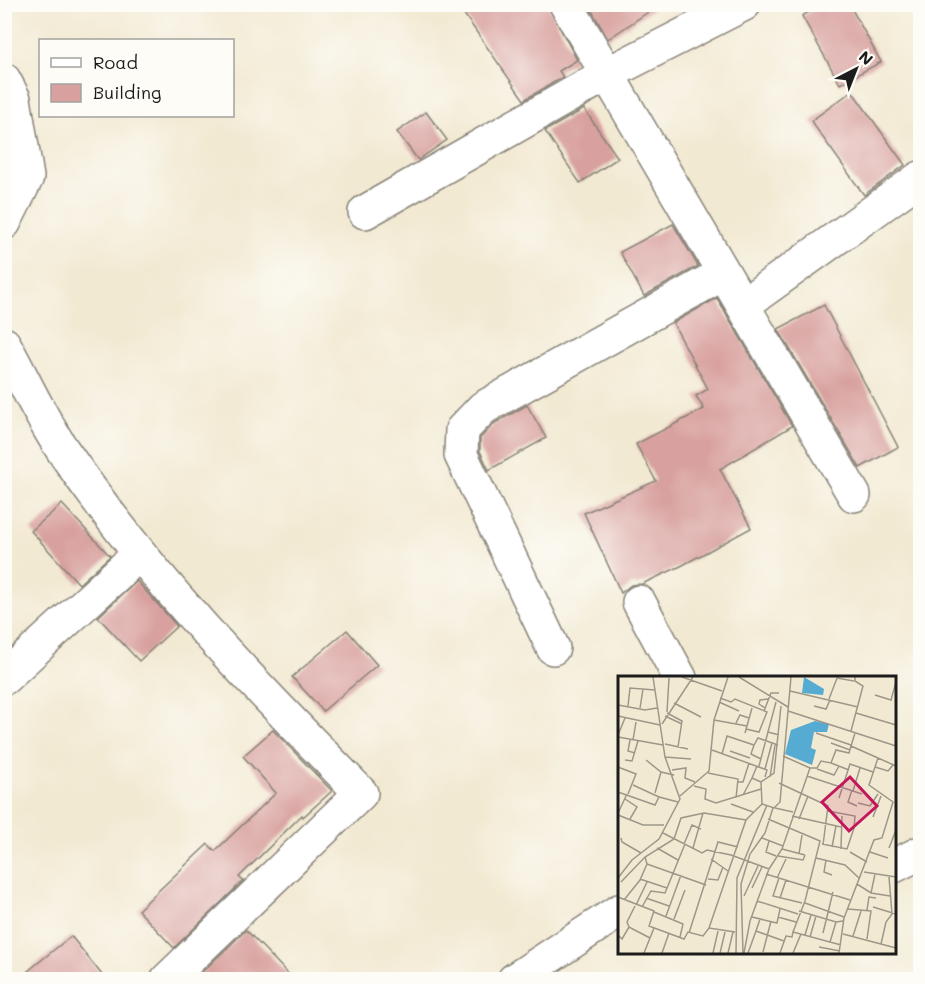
<svg xmlns="http://www.w3.org/2000/svg" width="925" height="984" font-family="Mali,sans-serif">
<rect width="100%" height="100%" fill="#fdfcf7"/>
<filter id="ink" filterUnits="userSpaceOnUse"><feTurbulence type="fractalNoise" baseFrequency=".0167" numOctaves="2"/><feDisplacementMap in="SourceGraphic" scale="12" xChannelSelector="R" yChannelSelector="G"/><feConvolveMatrix kernelMatrix="1 2 1 2 8 2 1 2 1" color-interpolation-filters="sRGB"/></filter>
<filter id="wash" filterUnits="userSpaceOnUse"><feTurbulence type="fractalNoise" baseFrequency=".008" numOctaves="4" result="noise"/><feDisplacementMap in="SourceGraphic" scale="24" xChannelSelector="R" yChannelSelector="G"/><feGaussianBlur stdDeviation="1.35" result="paint"/><feColorMatrix in="noise" values="0 0 0 0 0 0 0 0 0 0 0 0 0 0 0 0 0 1.4 0 .05"/><feComposite in="paint" operator="in"/></filter>
<g filter="url(#wash)">
<rect width="100%" height="100%" fill="#f2e9d2"/>
<g id="blocks">
<path fill="#d8a09e" d="M457,4h90l30,56 -18,11 4,6 -39,23z
M588,4h72l-52,35z
M823,4h26l32,58 -41,22 -38,-68z
M852,91l53,74 -41,30 -53,-74z
M584,109l34,49 -38,25 -35,-52z
M426,112l21,28 -29,20 -21,-28z
M673,224l25,42 -54,30 -24,-44z
M717,298l75,128 -72,43 31,59 -70,38 -39,18 -11,1 -10,8 -37,-80 72,-32 -20,-37 68,-35 -8,-13 12,-7 -35,-66z
M824,305l74,142 -38,21 -82,-139z
M527,405l19,33 -57,32 -9,-19v-13l15,-15z
M62,504l48,52 -31,28 -48,-53z
M137,581l40,45 -38,35 -41,-44z
M347,630l30,35 -54,46 -31,-34z
M273,730l59,61 -29,26 -1,-2 -63,62 4,4 -69,67 -36,-38 70,-66 7,7 61,-58 -33,-37z
M246,930l48,50h-90l-5,-5z
M71,936l35,44h-89z"/>
</g>
</g>
<g filter="url(#ink)">
<use href="#blocks" fill-opacity="0" stroke="#878277" stroke-width="1.5"/>
<g fill="none" stroke-linecap="round" stroke-linejoin="round">
<g stroke="#878277" stroke-width="36">
<path id="minor" d="M566,4l288,491
M4,80l10,19 13,78 -23,46
M365,212l242,-138 137,-70
M743,305l177,-127
M4,344c20,36 38,77 62,111 87,127 188,229 295,338l-194,187
M639,602l41,76
M553,648l-92,-193 1,-25 21,-22 241,-135
M4,678l134,-123
M894,866l26,-13
M514,980l105,-69"/>
</g>
<use href="#minor" stroke="#fff" stroke-width="33"/>
</g>
</g>
<g transform="translate(618 676)">
<rect width="278" height="278" fill="#f2e9d2"/>
<path d="M186,1l20,12 -1,6 -21,-2zM197,45l14,3 -2,8h-13l-3,16 5,2 -4,15 -27,-11 6,-24z" fill="#56abd2"/>
<path fill="none" stroke="#9c9789" stroke-width="1.5" d="M64,1l40,14M121,1l49,30M172,15l68,16M257,19l16,5 5,-18M102,22l11,4 4,-3 32,13 -8,20 -13,-3M211,23l8,-21 17,3M101,26l20,9M56,27l27,14M0,29l27,5 12,-2M10,30l2,-18 25,2M196,30l12,3 4,-9M22,32l3,-19M147,32l-6,-4 1,-4 8,-1M146,35l7,-18h8M170,35l108,35M49,36l2,-34M49,37l15,8 -4,26M238,37l40,12M0,40l42,9M47,40l17,8M96,44l33,6M118,47l4,-8 9,3M44,48l31,-47M233,55l12,-45 -8,-5v-4M150,56l8,-30M127,57l7,-25M198,57l35,12M0,59l7,-17M0,61l45,8M12,64l-2,11 7,2M15,64l3,-18M213,67l19,7M47,68l23,5M136,69l-3,9 10,5M94,74l55,20 -2,7M112,75l20,7M104,78l5,-18 27,9 4,-7 20,7M165,80l27,12M47,81l26,2M260,82l18,8M7,84l7,1 6,-20M28,84l15,12 13,3M213,87l18,7M139,90l-5,12 9,4M141,90l9,-34 11,3M0,91l18,7 -8,20M257,91l13,4 5,-6M147,93l7,-26M199,93l17,6 5,-9M54,94l14,-2 -1,10 10,4M90,97l30,6 -2,19M189,100l55,18M152,101l5,-32M119,106h6l6,-19M161,107l49,23 -5,39M15,109l26,12M76,110l12,3 -1,10 11,4 45,-14M234,114l-4,12 9,4M235,115l7,-23M0,116l37,13 4,-8 19,5M37,117l6,-21M125,119l9,-17M62,120l29,-25 5,-51 14,-43M221,122l11,-34 23,8M7,123l12,8 -7,12M240,127l12,3 8,-12M113,128l22,8M144,128l12,4 6,-6 11,-125M157,132l18,4M0,137l9,-19M0,139l25,10h21M174,140l49,11M255,141l8,-21M150,143l52,22 -15,60 -12,31 48,13M181,143l9,-23M45,157l39,20 5,-3 24,5 38,14 13,-20 28,-81h7l4,-7 10,2 5,-13 13,3 2,-7M3,162l1,4 19,11M144,162l21,8M151,165l-3,11 10,4M66,168l8,-19 9,4M204,168l25,5 7,-21 1,-12 -27,-5M214,171l4,-21M39,172l21,12M75,172l10,-35M271,172l7,-18M164,173l23,6M223,173l1,-33M232,176l17,10M252,176l18,6M181,178l3,-19M160,180l25,4 2,-5M198,182l29,7 14,13M93,183l17,12M208,184l-2,12 8,3M29,188l59,21M246,196l32,5M148,198l84,26M0,202l14,-18 27,-21 21,-40 -15,-42 -12,-80M159,202l9,-19M161,202l-6,18 29,7M22,203l27,9M90,203l10,1 5,-13M3,206l24,-25 29,-18 7,-21 23,-5 42,7M239,208l14,9 19,3M134,212l10,-21M253,217l4,-19M126,220l14,-30M0,221l36,14 -5,15 35,13 4,-7 15,4 6,-8 26,4M28,222l23,8M162,222l6,-18M6,224l16,-20 7,-16 -2,-7M139,225l41,13M187,227l39,14M18,229l11,-23M24,231l9,-16 14,2 20,-49M255,231l23,7M230,233l23,2 -4,28M249,234l2,-13 7,1M181,235l37,11 7,-1M36,236l29,12 -3,13M48,240l15,-41M134,241l25,6 3,-14M160,241l18,5M56,243l11,-29M142,243l-4,12 28,10M11,251l-2,-5 8,-16M91,252l37,-108 16,-16 -1,-22 13,-9 7,-67M71,257l29,-91 20,5M205,257l10,-41M225,258l53,14M0,259l4,4 7,-12 21,11M187,259l6,-20M235,260l8,-25M192,261l6,-21M212,266l6,-20M263,268l5,-22 6,-8 -3,-37M201,271l21,4M145,276l8,-31M26,277l10,-25M44,277l7,-20M95,277l5,-22M102,277l5,-21M110,277l5,-21M118,277l1,-75 30,-73M125,277l-2,-69 9,-30 15,-21 8,-25M126,277l6,-32 19,-52M130,277l8,-22M162,277l6,-17 6,1 1,-5M175,277l8,-19M221,277l5,-35 30,-78 8,-2 11,-36 -24,-17 9,-27 -27,-12 4,-13"/>
<path fill="#c2185b" fill-opacity="0.15" stroke="#c2185b" stroke-width="3" d="M232,101l27,29 -28,25 -27,-29z"/>
<rect width="278" height="278" fill="none" stroke="#1c1c1c" stroke-width="3"/>
</g>
<rect width="925" height="984" fill="none" stroke="#fdfcf7" stroke-width="24"/>
<rect x="39" y="39" width="195" height="78" fill="#fdfcf7" stroke="#a3a29f" stroke-width="1.5"/>
<rect x="51" y="58" width="30" height="9" fill="#ffffff" stroke="#a3a29f" stroke-width="1.5"/>
<text x="93" y="69" font-size="18" fill="#1c1c1c">Road</text>
<rect x="51" y="84" width="30" height="18" fill="#d8a09e" stroke="#a3a29f" stroke-width="1.5"/>
<text x="93" y="99" font-size="18" fill="#1c1c1c">Building</text>
<g transform="translate(856 69) rotate(42)" stroke="#fdfcf7" stroke-width="4.5" paint-order="stroke">
<path d="M0-4.5L10 22L0 15L-10 22Z" fill="#1c1c1c"/>
<text y="-9" font-size="16" font-weight="bold" text-anchor="middle" fill="#1c1c1c">N</text>
</g>
</svg>
